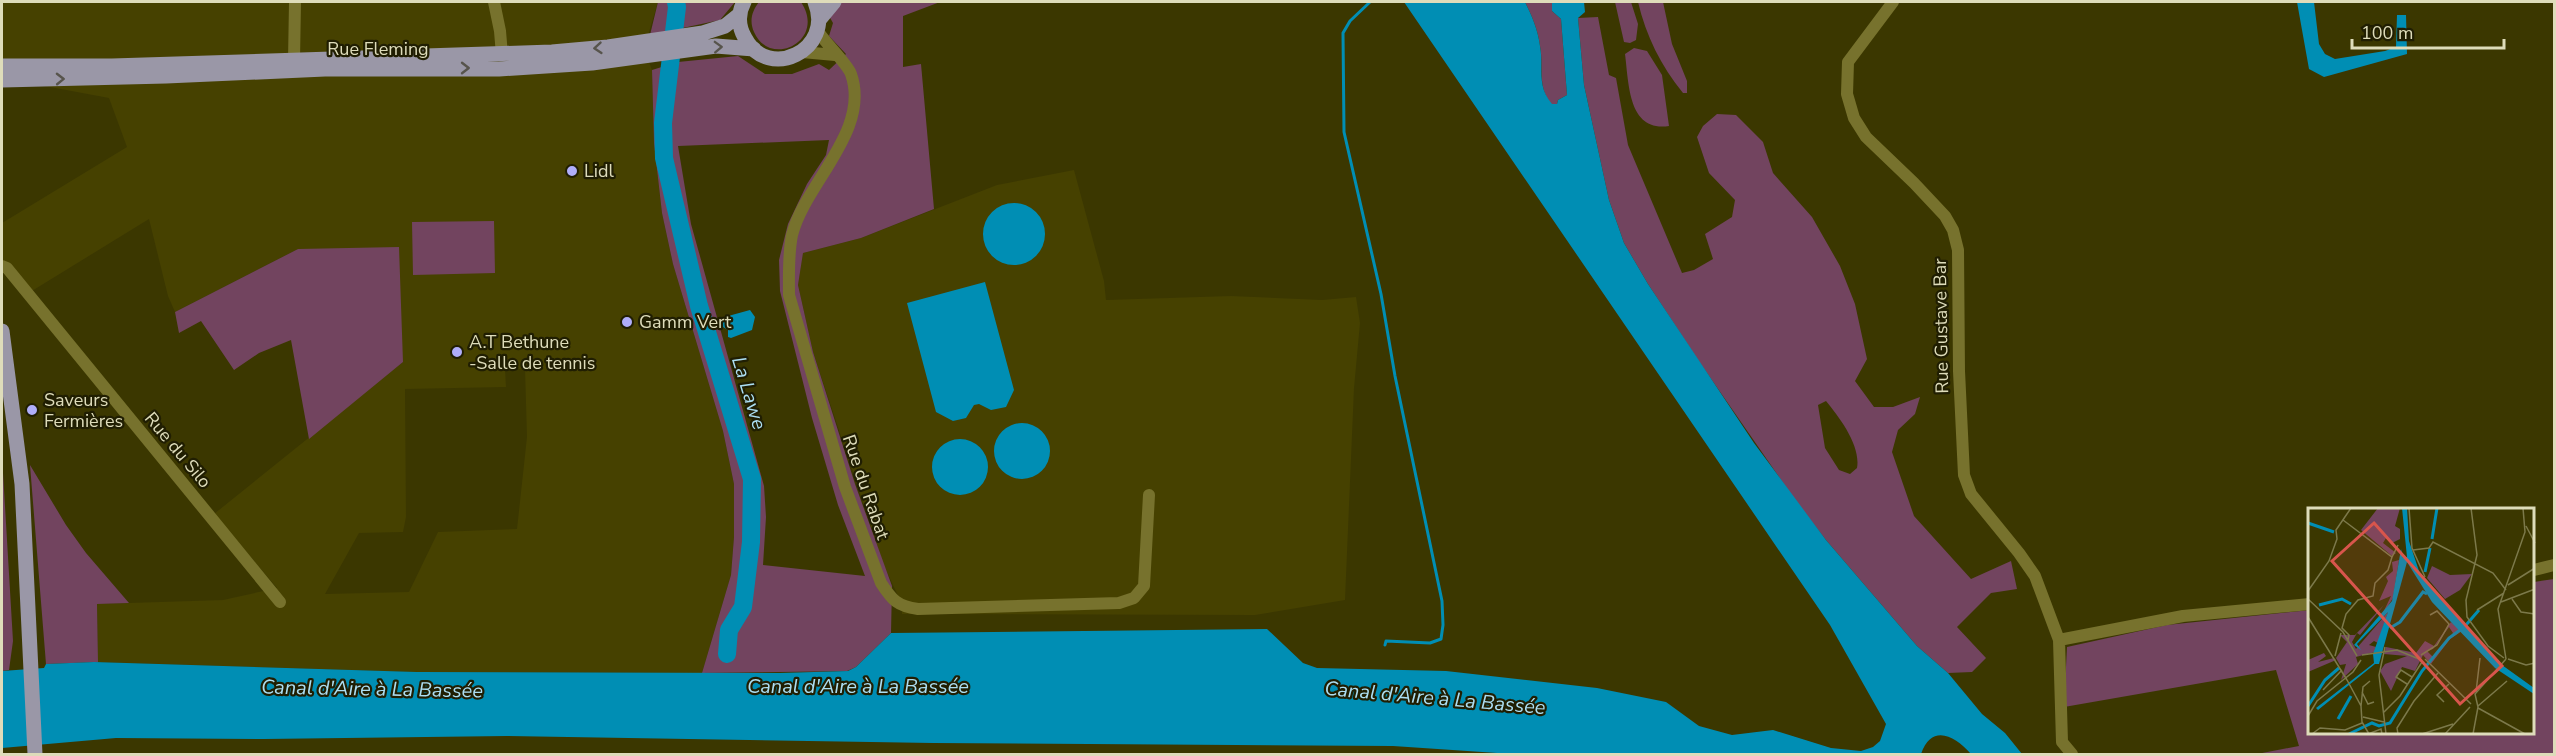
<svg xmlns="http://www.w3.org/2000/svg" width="2556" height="756" font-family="'Nunito Sans',sans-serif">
<rect width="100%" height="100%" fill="#3b3700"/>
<path fill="#464100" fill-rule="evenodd" d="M2,2h656l-14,47 8,21 2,73 8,70 11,51 50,167 11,53v53l-3,38 -29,98 -285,-1 -319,-10 -1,-58 126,-4 54,-12 -63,-74 189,-152 -105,-113 -123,63 -7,-16 -19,-77 -122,75 -25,-33v-38l125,-76 -18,-49 -107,-20zM505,369h20l2,68 -10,92 -79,3 -29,60 -84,2 34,-61 44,-1 3,-15 -1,-128 101,-2z
M1074,170l30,111 2,19 125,-4 91,4 34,-3 4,26 -6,65 -9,212 -90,15 -353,-1 -1,-12 -17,-36 -71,-214 -15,-67 5,-32 58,-15 136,-53z"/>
<path fill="#72445f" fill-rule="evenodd" d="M658,2h77l-15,18 -70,15z
M759,2h42c26,39 -31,67 -47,30 -5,-11 -2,-21 5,-30z
M821,2h119l-37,14v51l18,-3 13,145 -73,29 -58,15 -5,32 15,67 42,132 37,102 -1,47 -35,34 -9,4 -145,2 29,-98 3,-38v-53l-11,-53 -50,-167 -11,-51 -8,-70 -2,-73 26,-8 60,-6 27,18h27l27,-10 10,6 17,-16 -17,-18 4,-13zM829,140l-3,15 -19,29 -19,40 -9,36 1,31 32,127 26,87 27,71 -102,-11 3,-48 -2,-31 -73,-262 -13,-78z
M1525,2h27v9l9,8 6,76 -9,5 -1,4h-6c-14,-18 -7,-37 -11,-58 -2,-16 -8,-30 -15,-44z
M1615,2h16l7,22 -2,16 -6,3 -6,-1z
M1638,2h25l9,42 15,37v12h-4c-22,-27 -37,-57 -45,-91z
M1598,17l11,58 7,3 12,67 54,128 12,-3 19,-11 -8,-25 27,-17 3,-17 -26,-27 -12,-36 6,-11 14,-12 19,1 27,27 10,31 39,44 28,49 15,38 12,55 -12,22 19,26h19l27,-10 -5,17 -17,16 -6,22 22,64 57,63 40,-18 6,28 -26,4 -34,34 29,31 -14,14 -24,1 -31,-27 -91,-106 -31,-40 -97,-140 -50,-76 -24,-41 -15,-43 -25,-115 -6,-67zM1826,401c14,17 35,45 31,67l-7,6 -11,-4 -14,-22 -7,-43z
M1634,48l13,3 15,24 7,51c-41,6 -40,-42 -44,-72z
M494,221l1,52 -82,2 -1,-53z
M399,247l4,115 -94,77 -18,-99 -32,13 -25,17 -33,-49 -22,12 -4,-21 123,-63z
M2,456l11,185 -4,29 -7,1z
M30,465l36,60 20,28 43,50 -32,1 1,58 -52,2z
M2554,579v175h-297l42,-8 -23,-76 -212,37 3,-60 100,-22 143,-15v124h224v-152z"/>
<path fill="#008eb4" d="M1404,2h121c7,14 13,28 15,44 4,21 -4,40 12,58h5l1,-4 9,-5 -6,-76 -9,-8v-9h32l1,10 -7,6 6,67 25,115 15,43 24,41 106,159 72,97 91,106 31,27 34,41 23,19 17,21h-51c-16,-18 -39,-31 -50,0h-409l-119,-8 -460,-3 -426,-7 -243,3 -148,-1 -114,10v-77l42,-3 2,-4 48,-2 323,10 363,1 68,-2 8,-4 35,-34 376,-4 36,34 14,5 129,3 151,17 69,14 33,24 33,9 41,-5 58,18 30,3 12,-4 7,-6 6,-17 -56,-99z
M2297,2h17l5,42 6,10 10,5 50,-8 11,-4 1,-32h9l1,39 -83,23 -15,-8z
M983 234a31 31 0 1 1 62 0a31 31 0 1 1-62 0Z
M985,282l29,108 -8,17 -15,3 -12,-6 -5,1 -8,13 -13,3 -17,-9 -29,-109z
M750,310l5,7 -3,13 -21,8 -3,-1v-7l-5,-3 -2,-9z
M994 451a28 28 0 1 1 56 0a28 28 0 1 1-56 0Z
M932 467a28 28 0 1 1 56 0a28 28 0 1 1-56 0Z"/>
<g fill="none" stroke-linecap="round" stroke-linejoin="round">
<path stroke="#008eb4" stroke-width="3" d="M1370,2l-20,19 -7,12 1,99 37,162 14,82 47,225 1,24 -2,14 -11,4 -44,-2 -1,4"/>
<path stroke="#008eb4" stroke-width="18" d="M676,2l1,5 -14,116 1,35 35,148 53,173 -1,63 -8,65 -14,23 -2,24"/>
<path stroke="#77722d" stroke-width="12" d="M494,2l6,29 2,24
M1893,2l-45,60 -1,32 7,24 12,19 48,46 31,33 8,14 5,20 1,121 5,104 7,19 48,59 16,23 24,64
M817,30c8,13 30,33 34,44 20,57 -46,109 -59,161 -4,20 -3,40 -3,60l56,192 36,96c11,17 16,23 37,26l201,-6 15,-5 10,-12 5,-91
M802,52l33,3
M294,60l1,-58
M2,266l5,2 273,334
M2534,570l20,-5
M2072,754l-10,-12 -3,-102 124,-24 127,-12"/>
<path stroke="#9a97a7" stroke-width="15" d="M744,2c-6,11 -6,24 1,36 23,44 90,12 70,-36
M819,20l15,-18
M2,66h110l440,-14 56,-5 95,-14 22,-7 15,-12
M2,80l164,-4 159,-7h174l93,-6 124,-17 38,3
M2,331l20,153 13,270"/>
</g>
<defs><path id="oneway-chevron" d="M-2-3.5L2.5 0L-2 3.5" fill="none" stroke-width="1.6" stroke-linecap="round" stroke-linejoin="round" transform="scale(1.5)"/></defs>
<g stroke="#57544c">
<use href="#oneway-chevron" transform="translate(718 47) rotate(-2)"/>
<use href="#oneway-chevron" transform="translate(598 48) rotate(175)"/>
<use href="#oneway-chevron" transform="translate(465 68)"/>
<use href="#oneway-chevron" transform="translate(60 79) rotate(-1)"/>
</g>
<g fill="#b0aefa" stroke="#201e02" stroke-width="2">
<circle cx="572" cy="171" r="6"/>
<circle cx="627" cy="322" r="6"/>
<circle cx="457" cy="352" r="6"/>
<circle cx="32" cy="410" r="6"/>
</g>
<g text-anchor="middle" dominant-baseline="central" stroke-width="4.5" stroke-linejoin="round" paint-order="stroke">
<g font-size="18" fill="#dedcba" stroke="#201e02">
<text x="378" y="49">Rue Fleming</text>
<text transform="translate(1941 326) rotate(-91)">Rue Gustave Bar</text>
<text transform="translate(178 450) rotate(50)">Rue du Silo</text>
<text transform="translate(866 487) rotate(71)">Rue du Rabat</text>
</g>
<g font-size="18" fill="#dedcba" stroke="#201e02" text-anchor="start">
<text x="584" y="171">Lidl</text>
<text x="639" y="322">Gamm Vert</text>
<text x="469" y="342">A.T Bethune<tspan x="469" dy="21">-Salle de tennis</tspan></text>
<text x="44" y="400">Saveurs<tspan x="44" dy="21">Fermières</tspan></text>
</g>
<g font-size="20" font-style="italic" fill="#acdef2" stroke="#201e02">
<text transform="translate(749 393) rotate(73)">La Lawe</text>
<text x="858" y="686">Canal d'Aire à La Bassée</text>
<text transform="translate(372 689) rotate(1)">Canal d'Aire à La Bassée</text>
<text transform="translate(1435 698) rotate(5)">Canal d'Aire à La Bassée</text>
</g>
</g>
<g transform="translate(2308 508)">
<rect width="226" height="226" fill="#3b3700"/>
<path d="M70,0h22l-5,18 5,3v10l-8,4 -6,-5 -3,5 13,10 -4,3 -31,-26zM91,52l-6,38 -11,17 9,-19 -12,5 9,-20 -2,-4 7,-6 -1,-9zM124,58l18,9 22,-1 -12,16 -15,9 -18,-21zM76,97l-24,30 -3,-2 -5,9 4,7 32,-37 -10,31 -4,-2 -5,4 7,2 -1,5 -19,5 2,7 -17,16 5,-16 -6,1 -4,-7 11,-16 -7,-7h15zM143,114l11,9 -12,8 -19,25 -8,-9 -8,16 -13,-4 -11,24 -11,-20 5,-7 22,-8 -23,-2 2,-7 30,6 9,-12 9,5zM141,119l4,6 -19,25 -7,-7 6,-2zM16,145l2,3 -8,6 16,-4 2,2 -28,12v-12z" fill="#72445f" fill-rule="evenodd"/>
<path d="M94,0h5l2,33 10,30 76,89 39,28v6l-39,-26 -44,-46 -19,-20 -25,-40 -28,102h-4l-57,46 -2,-2 58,-45 -1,-9 15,-42 -31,32 4,6 -7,-5 38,-44 9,-52 2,9 4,-1z" fill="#008eb4"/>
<path fill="none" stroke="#008eb4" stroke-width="3" d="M0,15l26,9M124,31l5,-31M117,64l5,-24M11,97l23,-6 9,5M158,117l13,-15M82,120l10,-6 23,-30 4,2M0,198l17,-26 14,-12M30,211l13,-23M41,226l23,-11 7,3 11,-3 32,-52 27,-33 11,-8"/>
<path fill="none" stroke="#7c794a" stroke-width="1.5" d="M101,0l3,40 13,29M163,0l6,47 -11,45 1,17 21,29 16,12M35,12l49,37 6,-12M218,18l9,17M105,42l16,-2 4,-6 60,31 13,17M200,77l27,-17M0,83l21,-30 8,-22 -1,-9 15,-22M0,91l35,33 14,24M204,91l9,13 14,2M193,94l34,-13M169,102l27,-17M0,109l39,63M40,132l1,-5 -7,-7 4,-14 12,-14 15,-4 2,-13 13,-13 4,-13M77,139l-6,28 7,59M54,147l35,-5 22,9M113,147l16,-10 12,-21 -12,-13 -7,4M27,148l6,-23M117,151l46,45M198,151l-8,-50 27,-77 -2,-24M200,151l18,6 9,-2M38,170l15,28 1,16 7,12M99,176l-11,-7 5,-7 11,7M15,182l19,-20M54,184l6,12 6,-2M168,184l4,-34M136,194l-7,-7 12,-11M53,198l2,-19 7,-6M170,198l29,-25M170,200l47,26M75,205l17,-17 22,-34M0,208l9,-15 36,-29 8,-12M55,209l21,5M4,226l8,-6 25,2 17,-7M60,226l13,-5 1,5M90,226l-1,-6 17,-27 24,-28M114,226l31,-10M137,226l25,-27M165,226l5,-27 -3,-13 31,-35"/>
<path fill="#d8554c" fill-opacity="0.15" stroke="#d8554c" stroke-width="3" d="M66,15l128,143 -42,38 -128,-143z"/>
<rect width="226" height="226" fill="none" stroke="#dedcba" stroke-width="3"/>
</g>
<rect width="2556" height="756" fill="none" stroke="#dedcba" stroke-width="6"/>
<path d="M2352 39v9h152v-9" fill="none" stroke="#dedcba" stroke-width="3"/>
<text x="2361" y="39" font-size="18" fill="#dedcba" stroke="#201e02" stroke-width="4.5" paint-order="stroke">100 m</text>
</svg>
